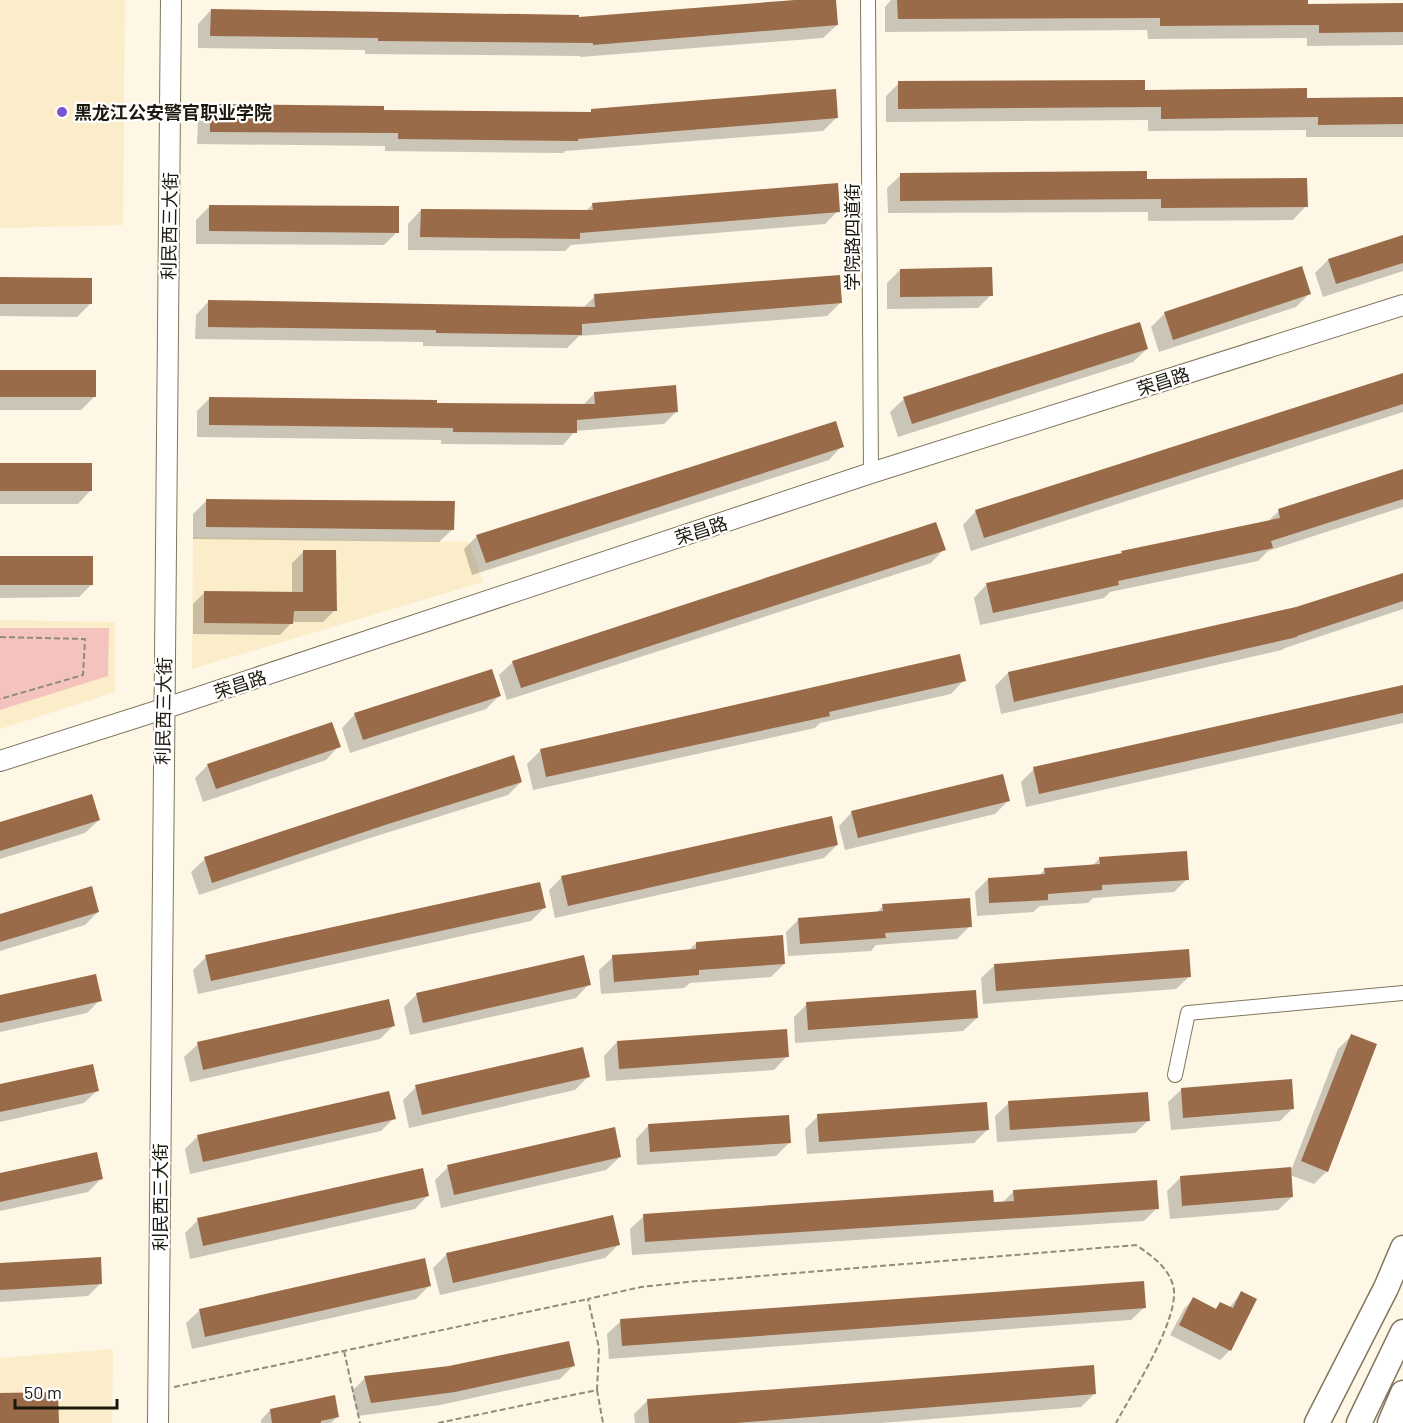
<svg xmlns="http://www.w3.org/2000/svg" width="1403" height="1423" font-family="Barlow,'Noto Sans SC',sans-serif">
<rect width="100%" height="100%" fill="#fef7e6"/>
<path fill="#fbedc9" d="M0,0h125l-2,225 -123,3z
M193,537l276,5 14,40 -291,87z
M0,620l115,2v70l-115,37z
M113,1349l-1,74h-112v-65z"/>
<path fill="#f4c3be" d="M0,628h109l-1,48 -108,34z"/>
<path fill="#0003" d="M814,0h21l2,25 -14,13 -243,19v-1l-215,-2v-4l-167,-2v-24l13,-14 367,9z
M891,0h415v5h97v40l-96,1v-8l-159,1 -1,-9 -262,2v-25z
M899,83l244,8 163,8 97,-1v39h-97v-7l-158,1v-11l-262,2v-26z
M211,105l172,6 205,3 4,-3 245,6 -14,14 -258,20 -2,2 -178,-2v-5l-188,-2 1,-25z
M901,175l244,6 161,25 -13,14 -145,1v-9l-260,1 -1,-25z
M593,204l245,7 -13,13 -254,21 -6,6 -157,-1v-26l13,-14 165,1z
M210,206l187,26 -13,13 -188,-1v-24z
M1403,236v35l-80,26 -8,-24 13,-13z
M1301,268l9,25 -14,14 -137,45 -8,-25 13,-13z
M900,270l91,25 -13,13 -91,1v-26z
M0,279l90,25 -13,13 -77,-1z
M595,296l245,7 -13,13 -248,20 -12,12 -144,-2v-4l-228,-3 1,-24 13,-14 373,8z
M1147,349l-14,13 -235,75 -8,-25 14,-13z
M0,371l95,25 -14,14h-81z
M1403,374v38l-432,139 -8,-26 13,-14z
M595,393l82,18 -13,13 -89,7 -12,14 -122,-1v-4l-244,-3v-26l13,-13 226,7 146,1z
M842,446l-13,14 -357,115 -8,-26 13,-13z
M0,465l91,25 -13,14h-78z
M1403,470v37l-135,44 -10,10 -148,31 -6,6 -124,27 -6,-27 13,-14 280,-62 12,-11z
M207,500l246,29 -14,13 -246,-3v-25z
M944,549l-13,14 -424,137 -8,-25 14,-13z
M304,551l31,59 -12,12h-31l-12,13 -87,-1v-30l12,-12 87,2v-31z
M0,558l92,26 -13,13 -79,1z
M1403,574v35l-118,39 -3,2 -281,64 -6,-28 13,-13 289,-64z
M964,680l-13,14 -131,29 -5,5 -282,62 -6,-26 14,-14z
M1403,687v36l-377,84 -5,-25 13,-13z
M499,696l-13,13 -136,44 -8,-25 13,-14z
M339,746l-13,14 -123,42 -8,-24 13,-13z
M521,782l-13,13 -138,43 -171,57 -8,-23 14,-13z
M1008,801l-13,13 -150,36 -6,-24 13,-14z
M99,820l-14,13 -85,26v-36z
M837,845l-13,13 -269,60 -6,-28 13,-13z
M1100,858l87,21 -13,13 -81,6 -5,5 -48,3 -7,6 -56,4 -2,-24 13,-13 51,-3 6,-7 47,-3z
M883,906l87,20 -13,13 -81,6 -5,6 -83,5 -2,-24 13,-13 76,-5z
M544,908l-13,13 -333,73 -5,-24 13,-13z
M98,912l-13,13 -85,26v-36z
M696,943l88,21 -13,13 -81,6 -6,5 -83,6 -2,-24 14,-13 75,-6z
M995,965l195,11 -14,13 -193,15 -2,-26z
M589,984l-13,14 -166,37 -6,-28 13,-13z
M0,996l100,4 -13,13 -87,19z
M807,1004l170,14 -14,13 -168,12 -1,-26z
M393,1026l-13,13 -190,43 -6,-25 14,-13z
M1351,1036l-24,135 -13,13 -24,-9 2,22 -14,13 -108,9 -3,-28 14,-14 111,-9 46,-119z
M617,1042l170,14 -13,14 -168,11 -2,-25z
M588,1077l-13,13 -166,38 -6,-28 13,-13z
M0,1086l98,4 -14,13 -84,19z
M1182,1089l111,19 -13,13 -109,9 -3,-28z
M1009,1103l140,17 -14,13 -138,9 -2,-26z
M818,1116l170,13 -14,14 -167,11 -2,-25z
M394,1118l-13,13 -191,43 -5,-25 13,-13z
M649,1125l140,18 -13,13 -139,9 -1,-26z
M620,1157l-14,13 -165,38 -6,-28 13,-13z
M0,1175l101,4 -13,13 -88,19z
M1014,1191l143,17 -13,13 -512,34 -2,-26 14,-13 358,-13z
M428,1195l-13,14 -225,50 -5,-26 13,-13z
M619,1244l-14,14 -165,37 -7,-27 14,-14z
M0,1265l101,18 -13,13 -88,6z
M429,1286l-13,13 -224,50 -6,-26 14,-13z
M1241,1293l-11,57 -10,10 -50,-25 14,-26 9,-10 21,11 6,-6 9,4z
M1145,1307l-14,13 -522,39 -2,-25 14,-13z
M573,1366l-13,13 -120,26 -82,11 -6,-25 13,-13z
M1094,1394l-13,13 -200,16h-246l-1,-9 14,-14z
M270,1410l68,6 -7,7h-70v-3z"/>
<path fill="#9a6b48" d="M795,0h41l2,25 -245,20v-2l-215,-2v-3l-168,-2 1,-27 368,6v2z
M897,0h411v4l95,-1v29l-84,1v-8l-159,1v-8l-262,1z
M1145,80v10l162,-2v10l96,-1v27l-85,1v-8l-157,2v-12l-263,2v-28z
M836,89l2,29 -260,21v2l-180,-2v-6l-188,-1v-28l174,2v4l207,2v-3z
M1147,171v8l160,-1 1,29 -147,1v-9l-261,2v-28z
M838,183l2,29 -260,21v6l-160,-2 1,-28 172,1 -1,-7z
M209,205l190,1v27l-190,-2z
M1403,235v28l-67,21 -8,-25z
M1302,266l9,28 -138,46 -9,-28z
M992,267l1,29 -93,1v-28z
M840,275l2,28 -260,21v11l-146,-2v-3l-228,-3v-27l387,7 -1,-13z
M0,277l92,1v26h-92z
M1140,322l8,27 -236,75 -9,-27z
M0,370h96v27h-96z
M1403,373v31l-419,134 -9,-28z
M676,385l2,27 -101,8v13l-124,-1v-4l-244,-3v-28l228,3v3l158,1 -1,-12z
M836,421l8,26 -358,116 -10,-28z
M0,463h92v28h-92z
M1403,469v30l-132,42 2,7 -155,33 1,4 -126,28 -7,-30 136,-30 -1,-2 159,-33 -2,-9z
M206,499l249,2 -1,29 -248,-3z
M936,522l10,28 -425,138 -9,-27z
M303,550h33l1,61h-43l-1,13 -89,-1v-32l99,1z
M0,556h93v29h-93z
M1403,573v28l-106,35v1l-283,65 -6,-30 288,-65z
M960,654l6,27 -137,31 1,4 -284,61 -6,-28z
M492,669l9,27 -138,44 -9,-27z
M1403,685v28l-364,81 -6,-27z
M332,722l9,25 -125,42 -9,-25z
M514,755l8,27 -137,43 -173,58 -8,-26z
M1003,774l7,27 -152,37 -7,-27z
M92,794l8,26 -100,31v-29z
M832,816l6,29 -270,61 -7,-30z
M1187,851l2,29 -87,5v5l-54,4v6l-59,3 -1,-25 57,-4 -1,-6 56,-4 -1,-7z
M540,882l6,26 -335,73 -6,-26z
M92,886l7,26 -99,30v-28z
M970,898l2,29 -87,6 1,5 -86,6 -2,-26 85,-7 -1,-7z
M783,935l2,29 -86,6v5l-85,7 -2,-27 84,-6v-7z
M1189,949l2,28 -195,14 -2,-27z
M584,955l7,30 -168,38 -7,-30z
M96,974l6,27 -102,22v-28z
M976,990l2,28 -170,12 -2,-28z
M389,999l6,27 -192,44 -6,-28z
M787,1029l2,28 -170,12 -2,-28z
M1351,1034l26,10 -49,128 -27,-11z
M583,1047l7,30 -168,38 -7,-30z
M93,1064l6,27 -99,21v-28z
M1292,1079l2,30 -111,9 -2,-30z
M389,1091l7,28 -193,43 -6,-27z
M1148,1092l2,29 -140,9 -2,-29z
M987,1102l2,28 -170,12 -2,-28z
M789,1115l2,28 -141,9 -2,-28z
M615,1127l6,30 -167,38 -7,-30z
M97,1152l6,27 -103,23v-29z
M1291,1167l2,30 -111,9 -2,-30z
M423,1168l6,28 -226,50 -6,-28z
M1157,1180l2,29 -514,33 -2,-28 350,-24 1,12 20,-1 -1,-11z
M613,1215l7,30 -167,38 -7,-30z
M101,1257l1,27 -102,6v-27z
M425,1258l6,28 -226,51 -6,-28z
M1144,1281l2,27 -524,38 -2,-27z
M1241,1291l16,8 -26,52 -52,-26 14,-28 23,12 4,-7 13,6z
M569,1341l6,25 -120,26 -84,11 -7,-27 85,-10z
M1094,1365l2,29 -360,29h-87l-2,-24z
M58,1392l1,31h-59v-30z
M335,1395l4,22 -18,4v2h-49l-2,-14z"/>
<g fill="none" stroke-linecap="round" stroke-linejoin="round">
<g stroke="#81775d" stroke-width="16">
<path id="street" d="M868,0l3,473
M1175,1075l13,-62 215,-20"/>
</g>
<g stroke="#81775d" stroke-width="22">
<path id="secondary" d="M0,761l163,-52 708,-236 532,-168
M158,1423l13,-1423"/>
</g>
<g stroke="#81775d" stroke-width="27">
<path id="highway" d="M1317,1423l69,-135 17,-40
M1359,1423l44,-91
M1390,1423l13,-30"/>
</g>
<path stroke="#918b7d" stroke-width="2" stroke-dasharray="6 3" stroke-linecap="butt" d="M0,637l85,2 -2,36 -83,24
M344,1351l16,72
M174,1387l414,-88
M597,1390l6,33
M438,1423l159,-33 2,-42 -11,-49 53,-12 46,-5 449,-37c16,11 31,21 37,40 9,31 -41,108 -57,138"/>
<use href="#street" stroke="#fff" stroke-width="14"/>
<use href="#secondary" stroke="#fff" stroke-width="20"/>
<use href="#highway" stroke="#fff" stroke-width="24"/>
</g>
<circle fill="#7657d1" stroke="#fff" stroke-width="2" cx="62" cy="112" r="6"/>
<g text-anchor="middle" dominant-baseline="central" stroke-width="4.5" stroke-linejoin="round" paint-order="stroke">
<g font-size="18" font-weight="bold" fill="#1c180d" stroke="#fff" text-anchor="start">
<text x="74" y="112">黑龙江公安警官职业学院</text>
</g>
<g font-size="18" fill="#1c180d" stroke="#fff">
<text transform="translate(169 226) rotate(-89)">利民西三大街</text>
<text transform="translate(852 237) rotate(-90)">学院路四道街</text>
<text transform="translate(1163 381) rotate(-18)">荣昌路</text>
<text transform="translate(701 530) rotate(-18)">荣昌路</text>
<text transform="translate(240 684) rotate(-18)">荣昌路</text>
<text transform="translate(163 711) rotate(-89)">利民西三大街</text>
<text transform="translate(160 1197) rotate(-90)">利民西三大街</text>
</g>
</g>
<path d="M15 1399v9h102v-9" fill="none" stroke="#1c180d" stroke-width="3"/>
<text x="24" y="1399" font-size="18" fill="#1c180d" stroke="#ffffff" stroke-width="4.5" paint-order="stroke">50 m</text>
</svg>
